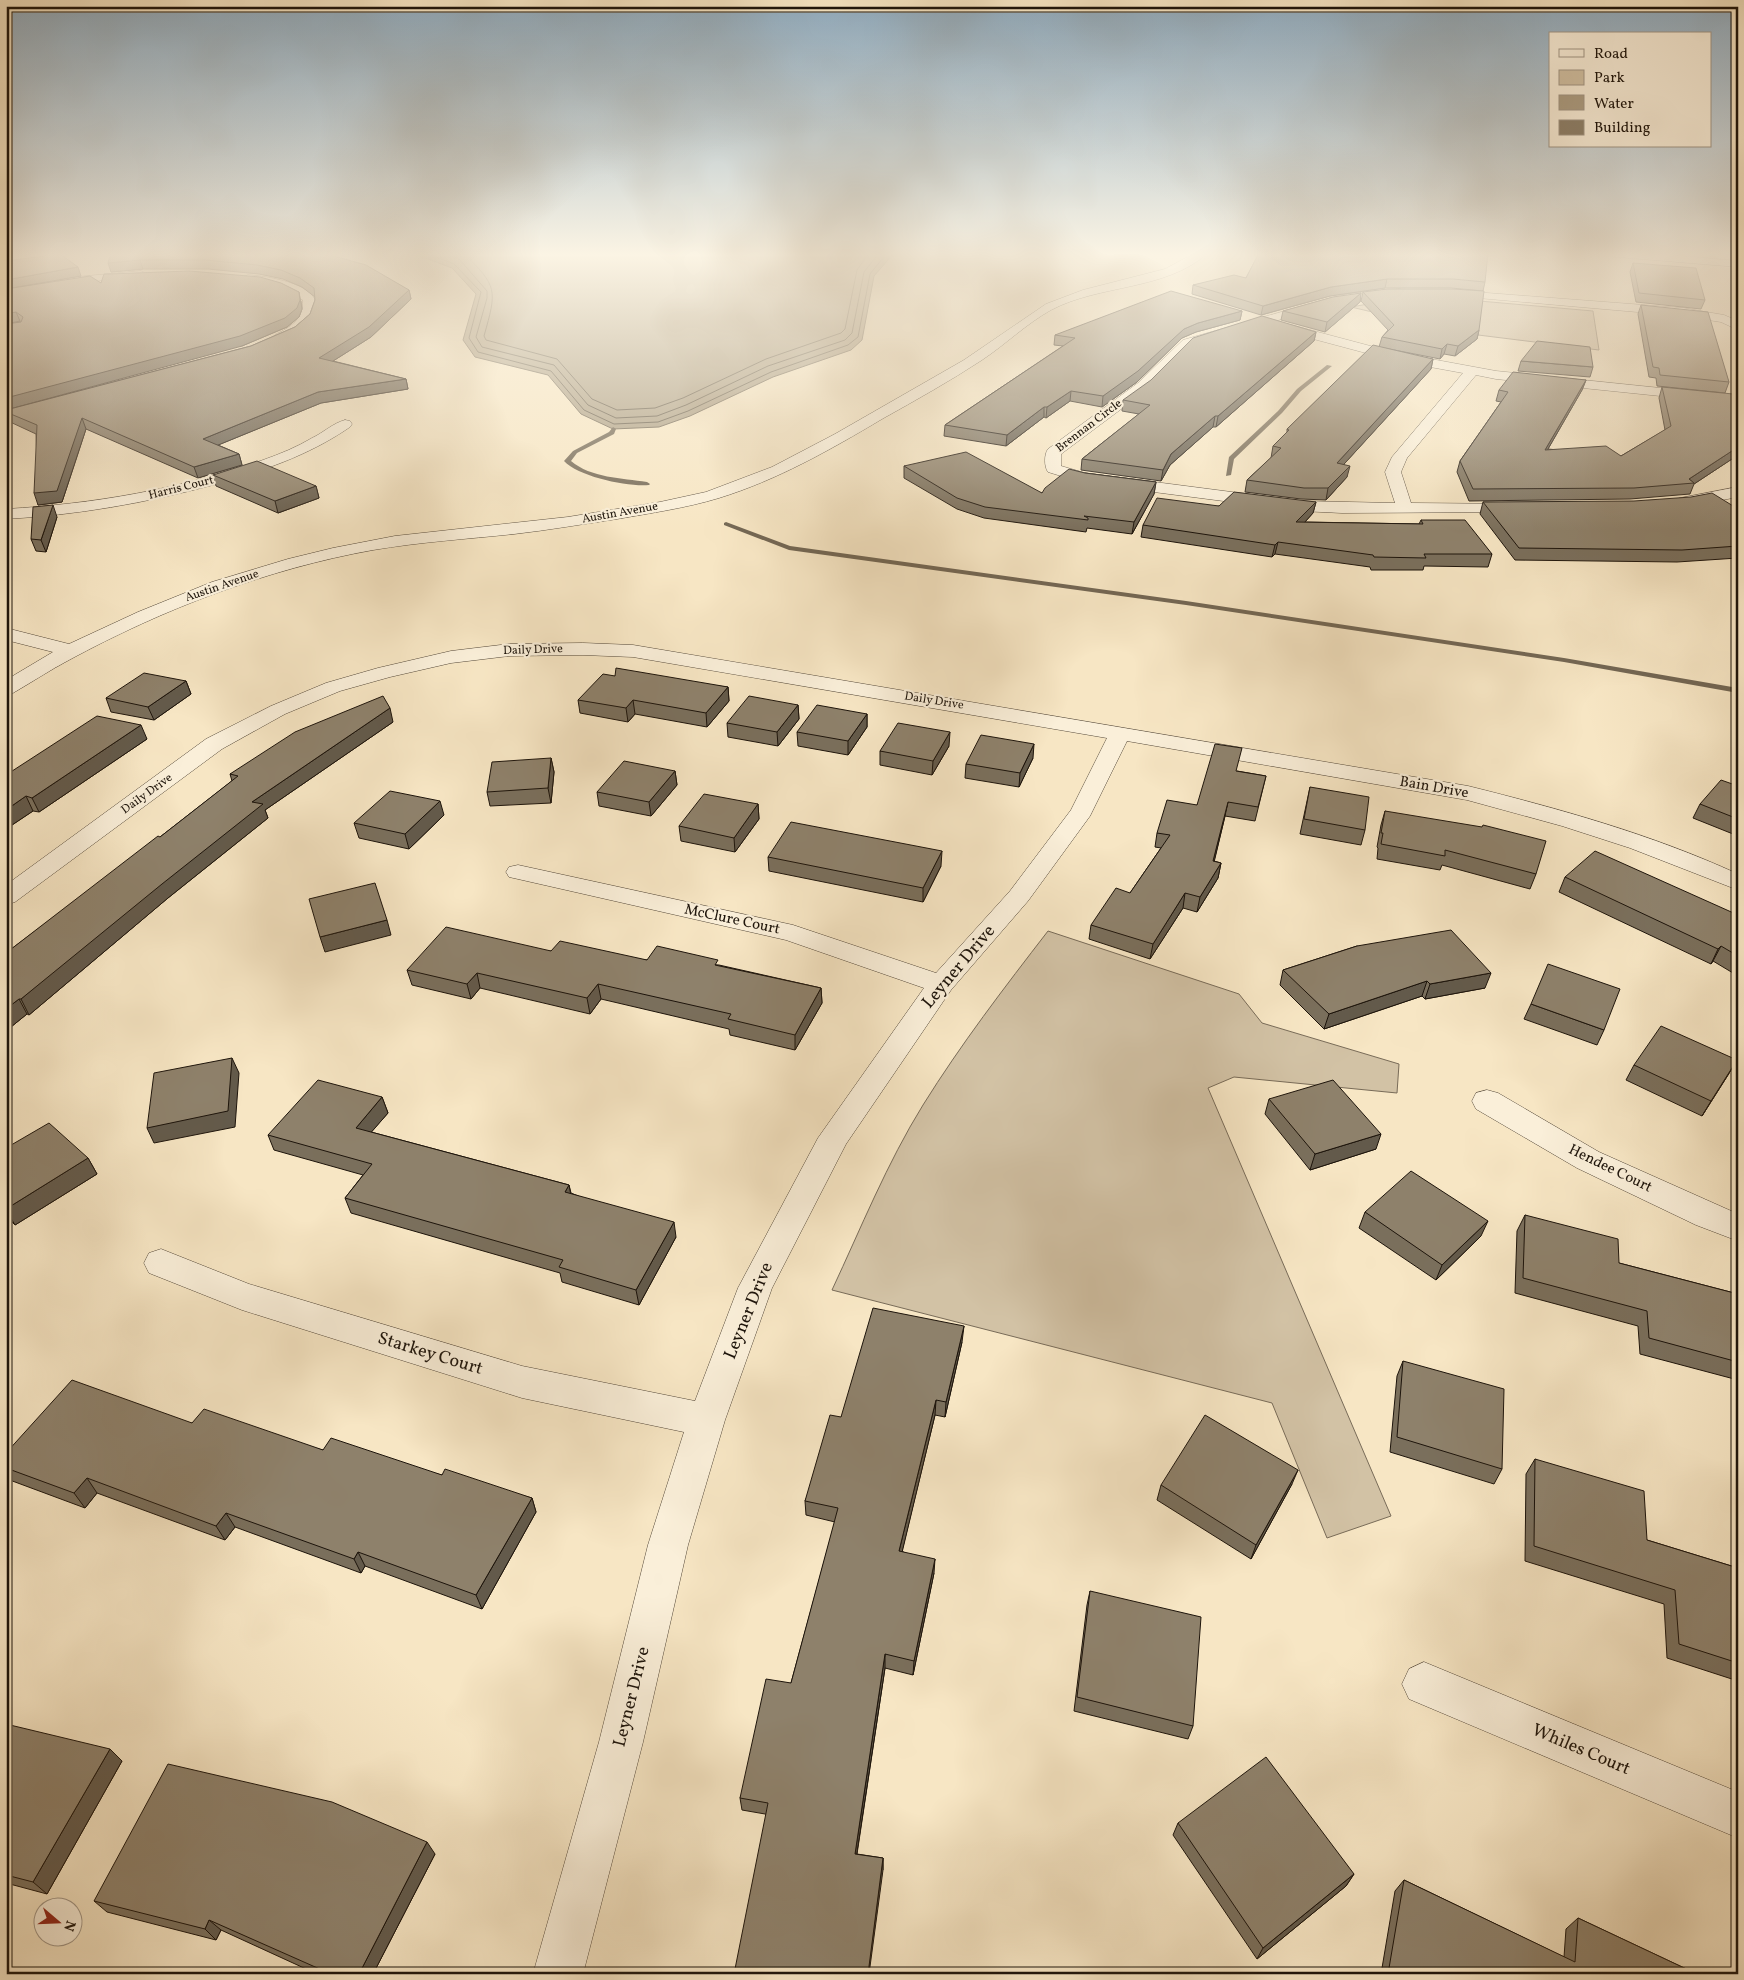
<svg xmlns="http://www.w3.org/2000/svg" width="1744" height="1980" font-family="Vollkorn,serif">
<rect width="100%" height="100%" fill="#f7e6c4"/>
<filter id="stains"><feTurbulence type="fractalNoise" baseFrequency=".004" numOctaves="4"/><feColorMatrix values="0 0 0 0 .2 0 0 0 0 .09 0 0 0 0 .02 0 0 0 .5 -.17"/></filter>
<radialGradient id="worn" r=".72"><stop offset=".6" stop-color="#630" stop-opacity="0"/><stop offset="1" stop-color="#630" stop-opacity=".3"/></radialGradient>
<path fill="#d2c2a5" stroke="#786b58" d="M1397,299l71,1 125,11 6,39 -137,-17 -111,-26z
M1048,931l191,63 23,29 137,41 -2,29 -163,-16 -26,11 183,428 -64,22 -55,-135 -440,-113c29,-62 55,-127 91,-185 38,-61 81,-117 125,-174z"/>
<path fill="#ad9f85" stroke="#736754" d="M412,253h482l-20,23 -12,64 -11,10 -78,27 -83,39 -31,11 -46,2 -32,-15 -33,-39 -73,-18 -12,-17 13,-46 -24,-26z"/>
<g fill="none" stroke-linecap="round" stroke-linejoin="round">
<path stroke="#655a48" stroke-width="1" d="M426,253l28,11 27,28 -12,46 9,14 73,19 33,39 30,14 44,-2 30,-11 83,-39 77,-27 10,-8 12,-63 17,-21
M444,253l15,6 28,32v7l-11,39 6,10 72,18 34,40 28,13 41,-2 29,-11 82,-39 77,-26 7,-7 12,-61 15,-19
M463,253c35,33 34,37 21,83l2,4 71,19 35,40 25,11 38,-2 28,-10 83,-39 75,-26 4,-4 12,-59 12,-17"/>
<path fill="#736754" fill-rule="evenodd" d="M1327,365l5,1 -31,25 -19,22 -48,46 -3,16 -5,1 3,-19 49,-46 19,-22z
M613,427l3,2 -2,5 -37,19 -6,8c20,17 51,17 76,21l3,2 -1,1c-21,2 -70,-8 -85,-24l9,-10 36,-19z
M726,522l64,24 396,55 378,57 174,30v5l-174,-31 -378,-57 -397,-55 -65,-25v-2z"/>
<g stroke="#544839" stroke-width="1">
<path id="street" d="M1195,253h13c-43,38 -108,31 -157,57 -25,14 -45,34 -69,50 -32,21 -66,40 -100,59 -52,31 -105,61 -163,79 -33,10 -68,15 -102,21 -34,5 -68,11 -103,15 -47,5 -94,8 -141,16 -106,19 -210,59 -304,110 -19,10 -37,22 -56,33l-7,2v-15l47,-28 -47,-12v-12l63,16 69,-32 74,-30 76,-23 45,-11 62,-12 173,-19 92,-15 46,-10 66,-25 63,-33 129,-74 82,-56 37,-14 82,-21z
M141,271l6,3 -2,2 -69,7 -70,14v-6l70,-14z
M248,275c17,1 56,7 66,23 11,16 -24,47 -39,43l-2,-3 2,-3c15,-8 29,-15 28,-35l-27,-14 -32,-6 -2,-2z
M1400,289l6,3 -2,2 -72,10 -141,42 -43,43 -87,65v12l24,7 216,28 94,2 -10,-31 7,-15 71,-84 -71,-13 -116,-31 -2,-3 2,-3 4,-1 113,30 103,19 242,25v8l-242,-25 -20,-4 -69,83 -6,14 10,31 115,1 2,3 -2,3 -6,2 -178,1 -41,-2 -217,-28 -36,-11c-4,-5 -4,-18 0,-23l90,-66 45,-43 147,-42 19,-4z
M1448,290l235,18 41,7 14,6v9l-17,-8 -38,-6 -239,-21 -2,-2 2,-2z
M345,420l5,1 2,3 -2,3c-42,29 -88,44 -137,58 -68,18 -136,30 -207,34v-10c87,-5 175,-20 257,-49 17,-6 34,-13 49,-22 11,-5 21,-15 33,-18z
M1738,487v10l-58,11 -6,-2 -2,-3 2,-3 6,-2z
M583,643l50,2 835,141c92,23 183,48 270,88v16l-108,-42 -68,-22 -95,-26 -340,-59 -37,75 -62,85 -77,89 -105,154 -74,144 -47,132 -37,125 -45,197 -60,232h-50l66,-232 49,-197 36,-113 -162,-34 -280,-88 -93,-37 -5,-10 5,-10 12,-4 88,35 273,82 173,35 43,-113 80,-150 106,-150 -138,-48 -268,-61 -9,-2 -3,-5 3,-5 9,-2 275,60 143,48 74,-82 61,-81 36,-72 -474,-81 -50,-2 -74,1 -58,7 -61,14 -50,14 -55,23 -63,35 -207,153 -9,3v-20l200,-146 65,-33 55,-23 52,-15 73,-17 58,-7z
M1487,1090l11,3 101,59 139,62v27l-42,-16 -119,-57 -101,-59 -4,-8 4,-8z
M1424,1662l314,130v46l-329,-139 -7,-15 7,-15z"/>
</g>
<g stroke="#1d140b" stroke-width="1">
<path id="secondary" d="M1600,253h49l89,8v6l-133,-11z"/>
</g>
<use href="#street" fill="#faefd9" fill-rule="evenodd"/>
<use href="#secondary" fill="#faefd9" fill-rule="evenodd"/>
</g>
<path fill="#7a6f5c" stroke="#1d140b" d="M111,253h212l86,37 2,9 -40,38 -38,24 73,18 2,10 -87,14 -103,42 21,9 3,11 -44,13 -112,-49 -24,73 -24,3 -2,-71 -28,-13 -2,-3v-8l245,-64 44,-19 15,-13 5,-14v-3l-13,-10 -19,-8 -24,-5 -51,-5h-65l-32,3z
M1259,253l226,29 -2,9 -32,-3h-66l-55,8 -69,19 -69,-21 1,-9 53,-7z
M6,261l75,15 -60,10 80,-3 200,18 1,8 -3,8 -12,10 -45,19 -222,-24 -14,2z
M1633,263l72,37 -4,9 -65,-7 -6,-30z
M1363,292l116,38 -2,9 -22,17 -11,-2 -4,5 -61,-12 3,-10 6,-7 -27,-29z
M1361,293l-1,9 -35,30 -44,-12 2,-9z
M1641,305l88,77 -4,11 -68,-7 -1,-8 -7,-1 -11,-63z
M1242,311l-2,9 -44,12 -14,6 -45,44 -35,25 -32,-6 -24,17 -2,-1 -38,29 -62,-10 1,-11 118,-79 -9,-1 1,-10z
M1316,332l-2,9 -98,86h-3l-43,38 -9,16 -80,-11 1,-11 57,-45 -17,-3 1,-11z
M1433,359l-2,10 -87,95 3,13 -21,23 -25,-1 -56,-7 2,-12 24,-22 2,-12 14,-14v-3z
M1521,361l72,6 -3,10 -72,-6z
M1586,380l-4,10 -34,59 73,7 44,-26 -6,-32 3,-11 76,22v28h-1l1,4v8l-3,8 -41,27 -4,10 -60,5 -161,2 -12,-29 3,-11 41,-59 -5,-1 3,-11z
M904,466l138,27 43,-20 71,9 -2,12 -22,40 -45,-6 -1,4 -102,-14 -27,-9 -53,-31z
M213,475l103,11 3,12 -41,15 -62,-27z
M1316,502l-3,11 -8,9 114,2 2,-4 71,34 -4,13 -64,-1 -1,4h-52l-1,-3 -95,-13 -3,3 -131,-20 2,-12 76,-19z
M1483,502l255,7v49l-61,4 -162,-2 -35,-46z
M57,517l-11,35 -10,-1 -5,-12z
M615,676l113,11 1,14 -22,26 -72,-13 -7,8 -48,-9 -2,-13z
M186,681l5,13 -37,26 -43,-8 -5,-14z
M798,705l1,14 -21,27 -50,-9 -1,-14z
M867,714v13l-19,28 -50,-9 -1,-14z
M393,722l-128,88 3,8 -100,80 -139,117 -2,-1 -21,17v-78l154,-116 72,-56 -2,-7z
M147,739l-108,73 -6,-1 -27,18v-54z
M949,746l-17,29 -52,-10v-14z
M551,758l3,14 -3,31 -61,3 -3,-14z
M1033,758l-14,29 -54,-9 1,-14z
M675,771l2,14 -26,31 -52,-10 -2,-14z
M1237,771l29,5 -11,45 -30,-5 -11,45 7,2 -3,15 -21,34 -14,-4 -33,51 -61,-20 2,-14 39,-32 31,-45 -6,-1 2,-14 40,-28z
M1738,786v50l-45,-18 7,-14z
M1310,787l55,43 -4,15 -61,-11z
M758,804l1,15 -24,33 -54,-11 -2,-15z
M1385,811l151,63 -6,15 -88,-24 -2,5 -63,-11 1,-11 -1,-1 4,-22z
M444,815l-35,34 -50,-11 -5,-15z
M768,857l173,9 -18,36 -154,-31z
M1565,877l173,38v61l-25,-15 -2,3 -152,-72z
M1357,946l128,42 -60,11 -3,-3 -98,33 -44,-44 3,-15z
M551,951l96,9 72,5 102,23 1,15 -27,47 -65,-15 -1,-6 -128,-30 -11,15 -110,-26 -9,11 -59,-14 -5,-15z
M1531,1004l73,26 -7,15 -73,-26z
M1737,1060l-9,15 -26,41 -76,-36 8,-15z
M382,1097l6,16 -17,19 198,53 2,8 105,44 -37,68 -77,-23 -2,-9 -209,-60 -6,-15 18,-23 -89,-25 -6,-15z
M1269,1099l107,50 -66,21 -45,-56z
M6,1148l82,10 9,16 -82,51 -9,-9z
M1365,1212l116,24 -45,44 -77,-52z
M1525,1215l94,48 119,31v86l-98,-26 -2,-28 -123,-33 2,-62z
M962,1342l-17,75 -10,-2 -33,136 32,22 -21,102 -28,-7 -28,186 26,4v12l-118,-56 -23,-4 -2,-12 51,-115 44,-161 -29,-7 -1,-14 36,-84z
M1403,1361l99,108 -8,15 -104,-32 7,-76z
M192,1423l131,27 119,25 90,23 4,14 -54,97 -117,-43 -4,7 -126,-46 -10,13 -128,-47 -12,15 -78,-29 -1,-1v-25z
M1535,1459l112,81 91,28v113l-71,-23 -3,-54 -139,-43 1,-87z
M1292,1484l-41,75 -94,-59 4,-15z
M1090,1591l103,135 -5,13 -114,-28 13,-106z
M6,1731l116,30 -75,133 -41,-11z
M1178,1823l176,51 -8,12 -89,73 -84,-124z
M435,1854l-62,120h-56l-96,-44 -5,10 -109,-28 -13,-11z
M1404,1880l160,77 2,-28 12,-11 119,56h-316l14,-83z"/>
<path fill="#635a4b" stroke="#1d140b" d="M140,260l3,9 -32,3 -3,-9z
M78,267l3,9 -75,13v-9z
M1387,279l-2,9 -55,8 -69,19 2,-9 68,-19z
M409,290l2,9 -40,38 -49,31 -3,-10z
M299,292l3,17 -3,8 -12,10 -45,19 -236,64v-12z
M1361,293l-1,9 -35,30 2,-10z
M1242,311l-2,9 -44,12 -14,6 -45,44 -35,25 1,-11 81,-67 14,-6z
M16,312l4,9 -14,3v-10z
M1479,330l-2,9 -22,17 3,-10z
M1316,332l-2,9 -98,86 2,-11z
M1447,344l-3,10 -4,5 2,-10z
M1433,359l-2,10 -96,105 2,-11z
M406,379l2,10 -87,14 -115,47 -3,-11 115,-47z
M1586,380l-4,10 -41,71 4,-11z
M1071,391l-1,10 -24,17 1,-11z
M1044,407v10l-38,29 1,-11z
M1215,416l-2,11 -43,38 -9,16 2,-11 8,-16z
M82,418l4,11 -24,73 -24,3 -4,-12z
M1738,447v2l-3,8 -41,27v-1l-5,-4z
M239,454l3,11 -44,13 -4,-11z
M1350,466l-3,11 -21,23 2,-12z
M1156,482l-2,12 -22,40 2,-12z
M316,486l3,12 -41,15 -3,-12z
M1316,502l-3,11 -19,21 2,-12z
M53,505l4,12 -11,35 -5,-12z
M1278,542l-3,12 -3,3 3,-12z
M186,681l5,13 -37,26 -6,-13z
M728,687l1,14 -22,26 -1,-14z
M633,700l2,14 -7,8 -2,-14z
M798,705l1,14 -21,27 -1,-14z
M390,708l3,14 -128,88 3,8 -100,80 -139,117 -8,-16 231,-197z
M867,714v13l-19,28v-14z
M141,725l6,14 -108,73 -7,-14z
M950,732l-1,14 -17,29 1,-14z
M1034,744l-1,14 -14,29 1,-14z
M551,758l3,14 -3,31 -3,-15z
M675,771l2,14 -26,31 -2,-14z
M26,796l7,15 -27,18v-19z
M440,801l4,14 -35,34 -4,-15z
M1228,802l-3,14 -14,59 2,-14z
M758,804l1,15 -24,33 -1,-14z
M942,851l-1,15 -18,36v-14z
M1221,863l-3,15 -21,34 3,-15z
M1185,893l-2,15 -33,51 3,-15z
M387,920l4,15 -66,17 -5,-15z
M1721,946l-8,15 -2,3 7,-15z
M477,973l3,15 -9,11 -4,-15z
M1491,973l-6,15 -60,11 5,-15z
M1427,981l-5,15 -98,33 5,-15z
M598,984l3,15 -11,15 -3,-16z
M821,988l1,15 -27,47v-15z
M19,999l8,15 -21,17v-22z
M232,1058l7,15 -4,54 -81,16 -7,-15z
M1737,1060l-9,15 -26,41 9,-15z
M382,1097l6,16 -26,30 -6,-15z
M1381,1134l-5,15 -66,21 5,-16z
M88,1158l9,16 -82,51 -9,-15v-1z
M569,1185l3,16 -7,-9z
M1488,1221l-7,15 -45,44 6,-15z
M674,1222l2,15 -37,68 -3,-15z
M964,1326l-2,16 -17,75 1,-15z
M936,1400l-1,15 -36,150v-14z
M6,1407l3,4 -3,2z
M1298,1470l-6,14 -41,75 5,-14z
M87,1478l10,15 -12,15 -11,-15z
M532,1498l4,14 -54,97 -6,-14z
M226,1513l9,14 -10,13 -9,-14z
M358,1552l7,14 -4,7 -7,-14z
M935,1559l-1,14 -21,102 1,-14z
M885,1654v14l-30,197v-11z
M110,1749l12,12 -75,133 -14,-12z
M427,1842l8,12 -62,120h-14z
M883,1858v12l-14,104h-1z
M1354,1874l-8,12 -89,73 6,-11z
M209,1920l12,10 -5,10 -11,-11z"/>
<path fill="#8e816b" stroke="#1d140b" d="M111,253h212l43,12 43,25 -40,37 -50,31 87,21 -88,13 -115,47 36,15 -45,13 -112,-49 -25,73 -23,2 3,-68 -31,-13v-2l245,-64 44,-19 15,-13 5,-14 -1,-12 -14,-10 -19,-8 -24,-5 -51,-5h-66l-32,3z
M1259,253h229l-3,29 -32,-3h-66l-56,8 -68,19 -70,-21 41,-10 12,3z
M60,254l18,13 -72,13v-19z
M1633,263l63,5 9,32 -66,-7z
M189,271l71,6 21,6 18,9 1,8 -3,8 -12,10 -45,18 -234,62v-74l15,-2 2,-5 -7,-5 -10,2v-25l84,-13 11,7 3,-9h5z
M1387,289h66l31,2 -5,39 -21,16 -11,-2 -5,5 -60,-12 12,-12 -31,-33z
M1171,291l71,20 -44,12 -14,6 -46,42 -35,25 -32,-5 -24,16h-3l-37,28 -62,-10 130,-87 -20,-3z
M1361,293l-34,29 -44,-11 50,-14z
M1641,305l67,7 21,70 -69,-7 -1,-7 -6,-1z
M1262,316l54,16 -98,84h-3l-44,38 -8,16 -81,-11 68,-54 -27,-5 28,-20 42,-42z
M1537,341l53,6 3,20 -72,-6z
M1373,345l60,14 -96,104 13,3 -22,22h-24l-57,-8 34,-32 -8,-2 16,-16 -2,-1z
M1513,372l73,8 -41,70 61,-4 15,10 50,-30 -9,-39 71,7 5,15v16h-5l5,16v6l-49,32 5,4 -60,5 -161,1 -13,-28 48,-69 -9,-2z
M966,452l76,41 3,-5 24,-19 16,4 71,9 -22,40 -50,-6 4,2v2l-103,-13 -28,-9 -53,-32z
M257,461l59,25 -41,15 -62,-26z
M1234,492l82,10 -20,20 127,2 -2,-4h44l27,34h-68l2,4 -52,-1 -1,-2 -95,-13 -3,3 -132,-20 14,-27 62,8z
M1712,493l26,16v37l-56,4 -163,-2 -36,-46 151,-1 57,-4z
M53,505l-12,35 -10,-1 2,-32z
M616,668l112,19 -22,26 -73,-13 -7,8 -48,-8 25,-26 12,2z
M144,673l42,8 -38,26 -42,-9z
M383,696l7,12 -138,94 11,2 -101,80 -141,115h-2l-13,10v-56l152,-117 2,1 78,-61 -8,-2 65,-42z
M749,696l49,9 -21,27 -50,-9z
M817,705l50,9 -19,27 -51,-9z
M97,716l44,9 -109,73 -6,-2 -20,14v-35z
M898,723l52,9 -17,29 -53,-10z
M981,735l53,9 -14,29 -54,-9z
M1215,744l27,4 -6,23 30,5 -8,31 -30,-5 -15,59 8,2 -21,34 -15,-4 -32,51 -62,-19 25,-37 14,5 40,-58 -13,-2 10,-33 30,5z
M551,758l-3,30 -61,4 5,-30z
M624,761l51,10 -26,31 -52,-10z
M1721,780l17,6v33l-38,-15z
M1310,787l59,10 -4,33 -61,-11z
M390,791l50,10 -35,33 -51,-11z
M704,794l54,10 -24,34 -55,-12z
M1385,811l97,16 1,-2 63,16 -10,33 -91,-24v6l-64,-12 2,-11h-2z
M791,822l151,29 -19,37 -155,-31z
M1595,851l143,64v41l-17,-10 -3,3 -153,-72z
M375,883l12,37 -67,17 -11,-38z
M446,927l105,24 9,-10 87,19 10,-14 61,14 -3,5 106,23 -26,47 -67,-16 3,-5 -133,-30 -11,14 -110,-25 -10,11 -60,-14z
M1451,930l40,43 -61,11 -3,-3 -98,33 -46,-44 74,-24z
M1548,964l72,25 -16,41 -73,-26z
M1661,1026l76,34 -26,41 -77,-36z
M232,1058l-4,53 -81,17 7,-55z
M318,1080l64,17 -26,31 213,57 -4,7 109,30 -38,68 -77,-23 4,-7 -218,-62 27,-34 -104,-29z
M1333,1080l48,54 -66,20 -46,-55z
M49,1123l39,35 -82,51v-61z
M1411,1171l77,50 -46,44 -77,-53z
M1525,1215l93,24 1,24 119,31v68l-89,-24 -2,-27 -124,-33z
M873,1308l91,18 -18,76 -10,-2 -37,151 36,8 -21,102 -29,-7 -30,200 28,4 -15,116h-134l34,-171 -28,-5 26,-119 25,4 47,-175 -33,-7 25,-86 11,2z
M1403,1361l101,28 -2,80 -105,-32z
M72,1380l120,43 12,-14 119,41 8,-12 111,37 3,-6 87,29 -56,97 -118,-43 -4,7 -128,-46 -10,13 -129,-48 -13,15 -68,-25v-15z
M1205,1415l93,55 -42,75 -95,-60z
M1535,1459l109,32 3,49 91,28v95l-59,-19 -4,-54 -141,-44z
M1090,1591l111,26 -8,109 -116,-29z
M10,1725l100,24 -77,133 -27,-7v-144z
M1266,1757l88,117 -91,74 -85,-125z
M168,1764l164,38 95,40 -68,132h-28l-122,-54 -4,9 -111,-28z
M1404,1880l171,82 3,-44 119,56h-309z"/>
<linearGradient id="sky" x2="0" y2="1"><stop stop-color="#90acc0"/><stop offset="0.48" stop-color="#fbf4e4"/><stop offset="1" stop-color="#fbf4e4" stop-opacity="0"/></linearGradient>
<rect width="1744" height="531" fill="url(#sky)"/>
<g text-anchor="middle" dominant-baseline="central" stroke-width="4.5" stroke-linejoin="round" paint-order="stroke">
<g font-size="12" fill="#1d140b" stroke="#faefd9">
<text transform="translate(1089 426) rotate(-37)">Brennan Circle</text>
<text transform="translate(181 488) rotate(-14)">Harris Court</text>
<text transform="translate(620 513) rotate(-10)">Austin Avenue</text>
<text transform="translate(222 586) rotate(-19)">Austin Avenue</text>
<text transform="translate(533 650) rotate(-2)">Daily Drive</text>
<text transform="translate(934 701) rotate(9)">Daily Drive</text>
<text transform="translate(147 794) rotate(-36)">Daily Drive</text>
</g>
<g font-size="15" fill="#1d140b" stroke="#faefd9">
<text transform="translate(1434 788) rotate(10)">Bain Drive</text>
<text transform="translate(732 920) rotate(12)">McClure Court</text>
<text transform="translate(1610 1169) rotate(26)">Hendee Court</text>
</g>
<g font-size="18" fill="#1d140b" stroke="#faefd9">
<text transform="translate(959 967) rotate(-50)">Leyner Drive</text>
<text transform="translate(749 1311) rotate(-68)">Leyner Drive</text>
<text transform="translate(430 1354) rotate(17)">Starkey Court</text>
<text transform="translate(632 1697) rotate(-76)">Leyner Drive</text>
<text transform="translate(1581 1750) rotate(23)">Whiles Court</text>
</g>
</g>
<rect width="1744" height="1980" fill="none" stroke="#f7e6c4" stroke-width="25"/>
<rect x="8" y="8" width="1729" height="1965" fill="none" stroke="#1d140b" stroke-width="2.5"/>
<rect x="12" y="12" width="1719" height="1955" fill="none" stroke="#1d140b"/>
<rect x="1549" y="32" width="162" height="115" fill="#faefd9" stroke="#a29787"/>
<rect x="1559" y="49" width="25" height="8" fill="#faefd9" stroke="#a29787"/>
<text x="1594" y="58" font-size="15" fill="#1d140b">Road</text>
<rect x="1559" y="70" width="25" height="15" fill="#d2c2a5" stroke="#a29787"/>
<text x="1594" y="82" font-size="15" fill="#1d140b">Park</text>
<rect x="1559" y="95" width="25" height="15" fill="#ad9f85" stroke="#a29787"/>
<text x="1594" y="108" font-size="15" fill="#1d140b">Water</text>
<rect x="1559" y="120" width="25" height="15" fill="#8e816b" stroke="#a29787"/>
<text x="1594" y="132" font-size="15" fill="#1d140b">Building</text>
<g transform="translate(58 1922) rotate(109)"><circle r="24" fill="#faefd9" stroke="#a29787"/>
<path d="M0-4L9 19L0 12L-9 19Z" fill="#8f2418"/>
<text y="-8" font-size="14" font-weight="bold" text-anchor="middle" fill="#1d140b">N</text>
</g>
<rect width="100%" height="100%" filter="url(#stains)"/>
<rect width="100%" height="100%" fill="url(#worn)"/>
</svg>
